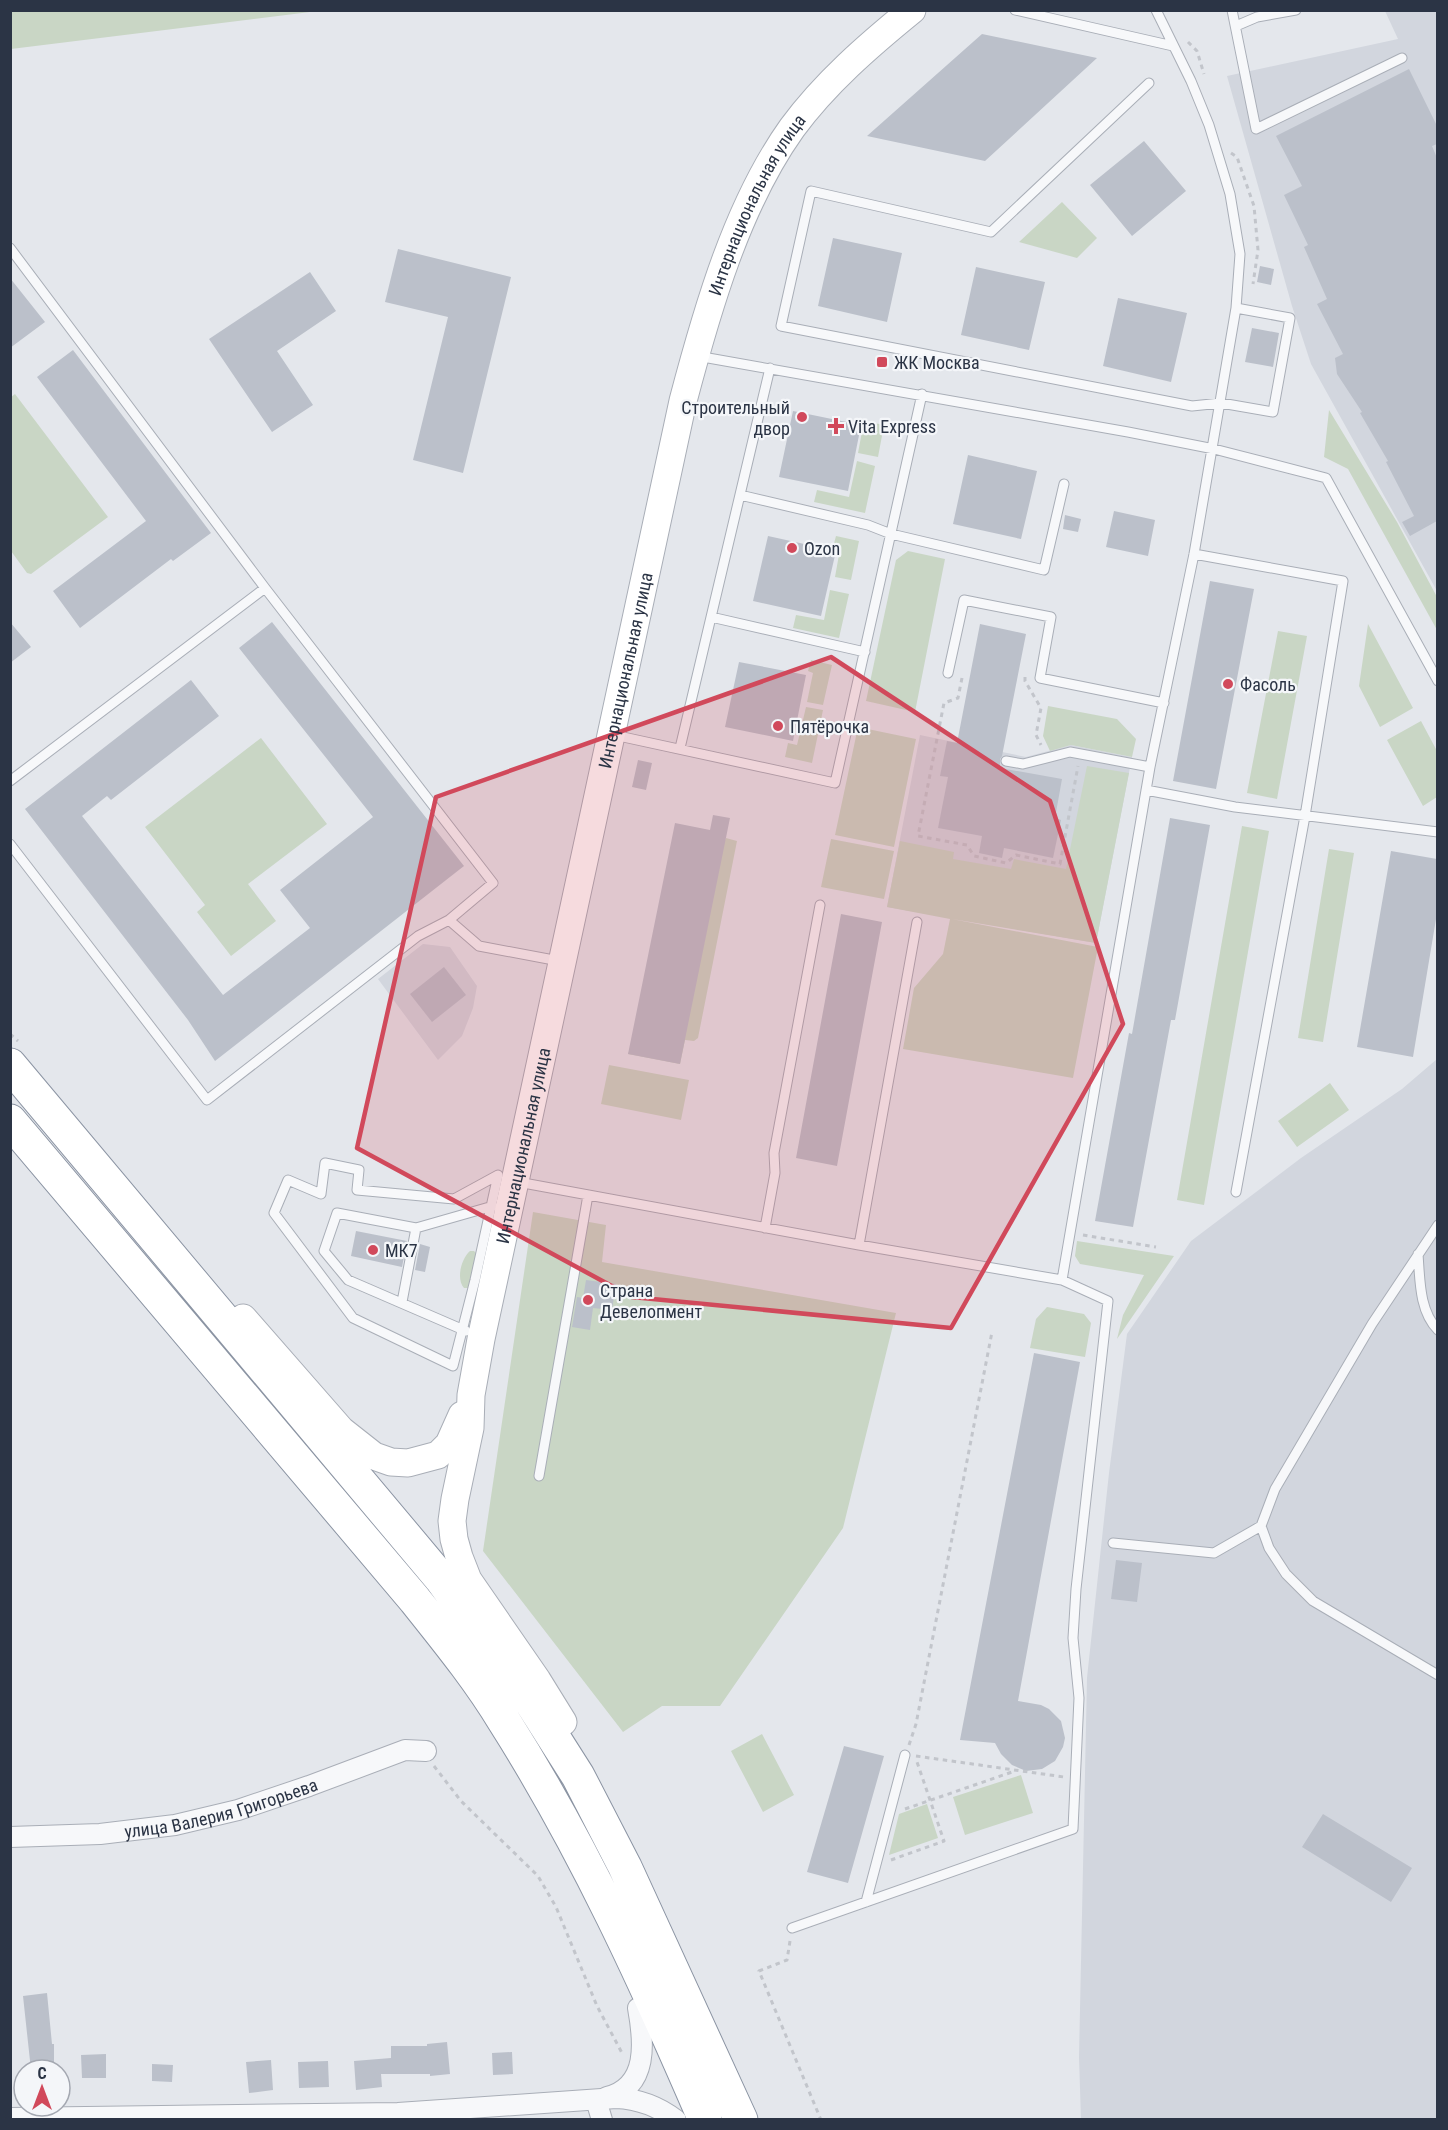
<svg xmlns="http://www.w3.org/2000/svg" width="1448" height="2130" font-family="'Roboto Condensed',sans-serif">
<rect width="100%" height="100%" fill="#e4e7ec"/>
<path fill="#d2d6de" d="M1385,11h52v580l-126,-227 -19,-58 -65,-230 171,-37z
M920,735l106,22 45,-12 61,12 -36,186 -209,-36z
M423,944l27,3 27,39 -4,22 -11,28 -24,24 -60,-81z
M1437,1059v1060l-356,1 -2,-63 8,-379 22,-205 18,-139 64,-93 110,-83 101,-69z"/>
<path fill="#c9d6c5" d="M11,10h307v1l-307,38z
M1062,202l35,36 -20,20 -58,-16z
M15,394l93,123 -77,57 -4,-1 -16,-22 -1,-153z
M1329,410l68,112 40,75v33l-89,-161 -24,-12z
M864,421l20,4 -6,32 -20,-4z
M857,461l18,5 -10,47 -51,-11 3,-12 32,7z
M836,536l23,5 -8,39 -16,-3 5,-28 -7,-2z
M908,551l37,8 -30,153 -49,-11 30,-141z
M830,590l19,4 -10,44 -46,-10 3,-13 28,5z
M1368,624l45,84 -33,19 -21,-41z
M1278,631l29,5 -30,163 -30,-6z
M811,660l21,5 -9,40 -16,-3 6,-29 -5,-2z
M1048,706l69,13 19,20 -4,18 -61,-12 -21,6 -7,-15z
M806,707l17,3 -11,53 -27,-6 3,-14 9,2z
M1421,721l16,30v46l-14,9 -36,-66z
M858,727l58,12 -22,108 -59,-12z
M261,738l66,86 -79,60 28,37 -45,35 -34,-44 8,-7 -60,-78z
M1087,766l42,7 -33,170 -144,-24 146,28 -25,131 -170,-29 11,-61 29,-34 7,-35 -63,-12 13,-66 54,11 -1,7 58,10 3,-10 52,10z
M1242,826l27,5 -65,374 -27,-5z
M726,838l11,3 -39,197 -4,3 -9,-1 -5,24 -52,-10z
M831,839l63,12 -10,48 -63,-12z
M1329,849l25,4 -31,189 -25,-4z
M609,1065l80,15 -8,40 -80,-16z
M1330,1083l19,27 -52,37 -19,-26z
M533,1212l73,13 -4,37 294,51 -53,215 -123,178h-58l-39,26 -140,-181z
M1077,1241l97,15 -57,83 6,-24 21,-40 -64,-11 -5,-8z
M470,1251h4l4,4 -9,33h-5c-8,-9 -3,-29 6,-37z
M1047,1307l37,7 7,9 -6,34 -55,-9 6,-29z
M762,1734l32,61 -31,17 -32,-61z
M1021,1775l12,38 -68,22 -12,-38z
M927,1804l11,34 -49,17 10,-41z"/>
<path fill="#bbc0ca" d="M982,34l115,24 -112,103 -118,-25z
M1409,69l28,57v18l-5,2 5,12v363l-27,15 -8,-14 12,-6 -28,-54 2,-1 -28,-48 2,-1 -25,-38 -2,-16 8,-4 -26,-50 10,-5 -23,-52 4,-2 -24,-50 18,-9 -26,-50z
M1144,141l42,50 -54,45 -42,-51z
M833,238l69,15 -15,69 -69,-16z
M398,249l113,28 -48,196 -50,-13 35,-143 -63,-15z
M1260,266l14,3 -3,16 -14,-3z
M976,267l69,15 -16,68 -68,-15z
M310,272l26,39 -59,40 36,54 -41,27 -63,-93z
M10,278l35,44 -35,26z
M1118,298l69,15 -16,69 -68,-16z
M1252,328l27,5 -6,34 -28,-5z
M73,350l138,183 -38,28 -2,-2 -91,69 -27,-37 93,-70 -109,-144z
M793,411l68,14 -13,66 -69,-14z
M968,455l69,16 -16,68 -68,-15z
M1114,511l41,9 -7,36 -42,-9z
M1065,515l16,4 -3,13 -15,-3z
M768,536l68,15 -15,65 -68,-15z
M1210,581l44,8 -38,200 -43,-8z
M10,622l21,25 -21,16z
M272,622l192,244 -249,195 -27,-41 -163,-211 166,-129 28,36 -108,84 -4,-4 -25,20 141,179 87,-67 -30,-38 93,-73 -134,-169z
M980,624l46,10 -24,122 -2,3v9l62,11 -7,39 6,2 -8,38 -49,-10 -2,10 -23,-5 3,-17 -44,-8 10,-51 -8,-1 7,-35 10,2z
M739,662l67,13 -13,66 -68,-14z
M638,760l14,3 -6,27 -14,-3z
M713,815l17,3 -50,246 -52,-10 47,-231 35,7z
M1170,818l40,7 -35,195h-4l-38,207 -38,-6 34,-188 3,1z
M1391,851l46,8v54l-24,144 -56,-10z
M841,914l41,8 -45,244 -41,-8z
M444,967l22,28 -34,27 -22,-28z
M356,1231l51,10 -5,26 -51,-11z
M420,1244l10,3 -5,25 -10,-2z
M586,1280l30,4 -4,26 -19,-2 -3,22 -18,-3 5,-30 6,1z
M1034,1353l46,9 -62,339 23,4 8,4 12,12 4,17 -2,9 -8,14 -13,8 -16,2 -14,-6 -11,-11 -6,-11 -35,-3z
M1116,1560l26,3 -5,39 -26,-3z
M844,1746l40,10 -36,127 -41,-11z
M1323,1814l89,54 -21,34 -89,-55z
M47,1993l5,51h2v25l-23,1 -8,-74z
M447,2042l3,32 -20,2v-2h-49l1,13 -26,3 -2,-29 37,-3v-12h36v-2z
M512,2052l1,22 -20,1 -1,-22z
M106,2054v24h-24l-1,-23z
M271,2060l2,30 -24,3 -3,-31z
M328,2061l1,26 -30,1 -1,-26z
M152,2064l21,1 -1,17 -20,-1z"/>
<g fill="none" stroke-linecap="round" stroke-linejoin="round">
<g stroke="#a9aeb7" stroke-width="11">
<path id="lane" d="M1015,10l158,36
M1232,10l24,119 146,-71
M1236,26l21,-9 39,-7
M1149,83l-158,149 -180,-41 -30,135 411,80 29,-3 52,9 17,-94 -54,-10
M10,248l255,340 228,295 -44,37 30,26 80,15
M697,356l431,76 86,17 112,29 112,203
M740,495l128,30 23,9 153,36 20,-86
M1194,554l149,27 -38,235 -69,376
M711,617l154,35
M948,673l16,-73 87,17 -11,61 124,25
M614,735l221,48 87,-389
M680,748l90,-380
M1006,761l17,3 47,-12 80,15
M10,781l255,-193
M1146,790l89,17 203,25
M10,844l197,256 211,-164 31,-16
M325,1163l34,7 -2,20 97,9 44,-24 -23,105 -22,86 -100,-48 -79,-105 14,-33 33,14z
M518,1182l341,63 203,35 46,21 -32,288 -3,49 6,60 -6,131 -281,99
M1438,1225l-66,99 -97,165 -14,37 8,22 17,26 27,27 125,74
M416,1228l-79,-15 -13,38 24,29 118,51
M765,1228l10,-55 -1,-20 46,-248
M859,1245l58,-323
M1418,1254c2,25 1,57 20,76
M1062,1280l88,-513 44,-213 42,-246 4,-54 -10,-60 -21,-69 -18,-44 -35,-71
M402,1302l14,-74 77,-22
M539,1476l49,-281
M1113,1543l101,10 47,-27
M866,1902l39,-147"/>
</g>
<g stroke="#a9aeb7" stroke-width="22">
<g id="street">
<path id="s1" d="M10,1837l90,-3 75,-9 63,-15 71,-24 96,-36 21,1"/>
<path d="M607,2097c42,-10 37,-56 31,-89"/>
<path d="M596,2100l6,20"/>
<path d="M10,2118l388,-5 218,-15c23,1 42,8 60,22"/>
</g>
</g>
<g stroke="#a9aeb7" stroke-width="29">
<g id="secondary">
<path d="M243,1318l98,112 33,26 17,6 17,1 30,-8 11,-11 13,-29"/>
<path id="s2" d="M563,1722l-26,-42 -69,-100 -9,-23 -5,-18 -2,-18 3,-22 15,-71 1,-33 10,-56 202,-938c24,-91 54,-196 109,-273 33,-45 77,-83 120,-118"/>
</g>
</g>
<g stroke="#8b94a3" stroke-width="35">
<path id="highway" d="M10,1065l432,515 89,122 47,74 47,91 116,253
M10,1121l405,479c31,39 63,78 89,121 80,126 142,262 201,399"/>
</g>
<path stroke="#c2c5cb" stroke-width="3" stroke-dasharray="4.5 4.5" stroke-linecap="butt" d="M1188,42l9,9 7,23
M1231,153l6,4 17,49 4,44 -5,34
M1025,677v4l16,27 -5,27 5,10
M962,678l-4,20 -14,5 -26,133 49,9 7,11 32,7 10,-8 44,9 18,-98
M10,1034l8,7
M1083,1235l73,12
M909,1745l7,-21 76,-392
M916,1756l148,21
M434,1766l27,35 77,75 18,31 41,99 25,47
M905,1809l110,-38
M891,1860l53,-19 -27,-79
M790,1941l-3,19 -28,11 62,149"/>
<use href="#lane" stroke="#f7f8fa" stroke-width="9"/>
<use href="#street" stroke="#f7f8fa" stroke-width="20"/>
<use href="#secondary" stroke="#fff" stroke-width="27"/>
<use href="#highway" stroke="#fff" stroke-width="33"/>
</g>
<path fill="#d1495b" fill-opacity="0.2" stroke="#d1495b" stroke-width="4.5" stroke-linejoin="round" d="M831,657l219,144 73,223 -172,304 -319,-31 -275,-149 79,-351z"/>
<g fill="#d1495b" stroke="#f4f6f9" stroke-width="2">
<rect x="876" y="356" width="12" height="12" rx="3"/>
<circle cx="802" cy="417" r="6"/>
<path d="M833 417h6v6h6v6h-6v6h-6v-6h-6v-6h6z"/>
<circle cx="792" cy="548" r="6"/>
<circle cx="1228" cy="684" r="6"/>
<circle cx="778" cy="726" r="6"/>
<circle cx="373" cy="1250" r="6"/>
<circle cx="588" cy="1300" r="6"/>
</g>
<g text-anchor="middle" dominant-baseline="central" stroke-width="4.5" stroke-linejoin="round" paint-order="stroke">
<g font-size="18" fill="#2b3445" stroke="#f4f6f9">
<text stroke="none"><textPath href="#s2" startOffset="1587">Интернациональная улица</textPath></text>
<text stroke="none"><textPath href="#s2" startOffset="1101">Интернациональная улица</textPath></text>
<text stroke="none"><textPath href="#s2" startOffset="615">Интернациональная улица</textPath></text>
<text stroke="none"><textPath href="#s1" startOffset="214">улица Валерия Григорьева</textPath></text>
</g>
<g font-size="18" fill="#2b3445" stroke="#f4f6f9" text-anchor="start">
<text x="894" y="362">ЖК Москва</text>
<text x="790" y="407" text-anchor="end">Строительный<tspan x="790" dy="21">двор</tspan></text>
<text x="848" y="426">Vita Express</text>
<text x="804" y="548">Ozon</text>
<text x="1240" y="684">Фасоль</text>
<text x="790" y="726">Пятёрочка</text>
<text x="385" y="1250">МК7</text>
<text x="600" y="1290">Страна<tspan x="600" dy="21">Девелопмент</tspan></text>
</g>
</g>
<rect width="1448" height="2130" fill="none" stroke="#2b3445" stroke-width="24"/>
<g transform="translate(42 2088)"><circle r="28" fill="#f4f6f9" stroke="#a4a8b1" stroke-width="1.5"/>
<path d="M0-4.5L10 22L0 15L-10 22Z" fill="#d1495b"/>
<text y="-9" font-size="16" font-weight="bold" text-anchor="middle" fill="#2b3445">С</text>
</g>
</svg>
